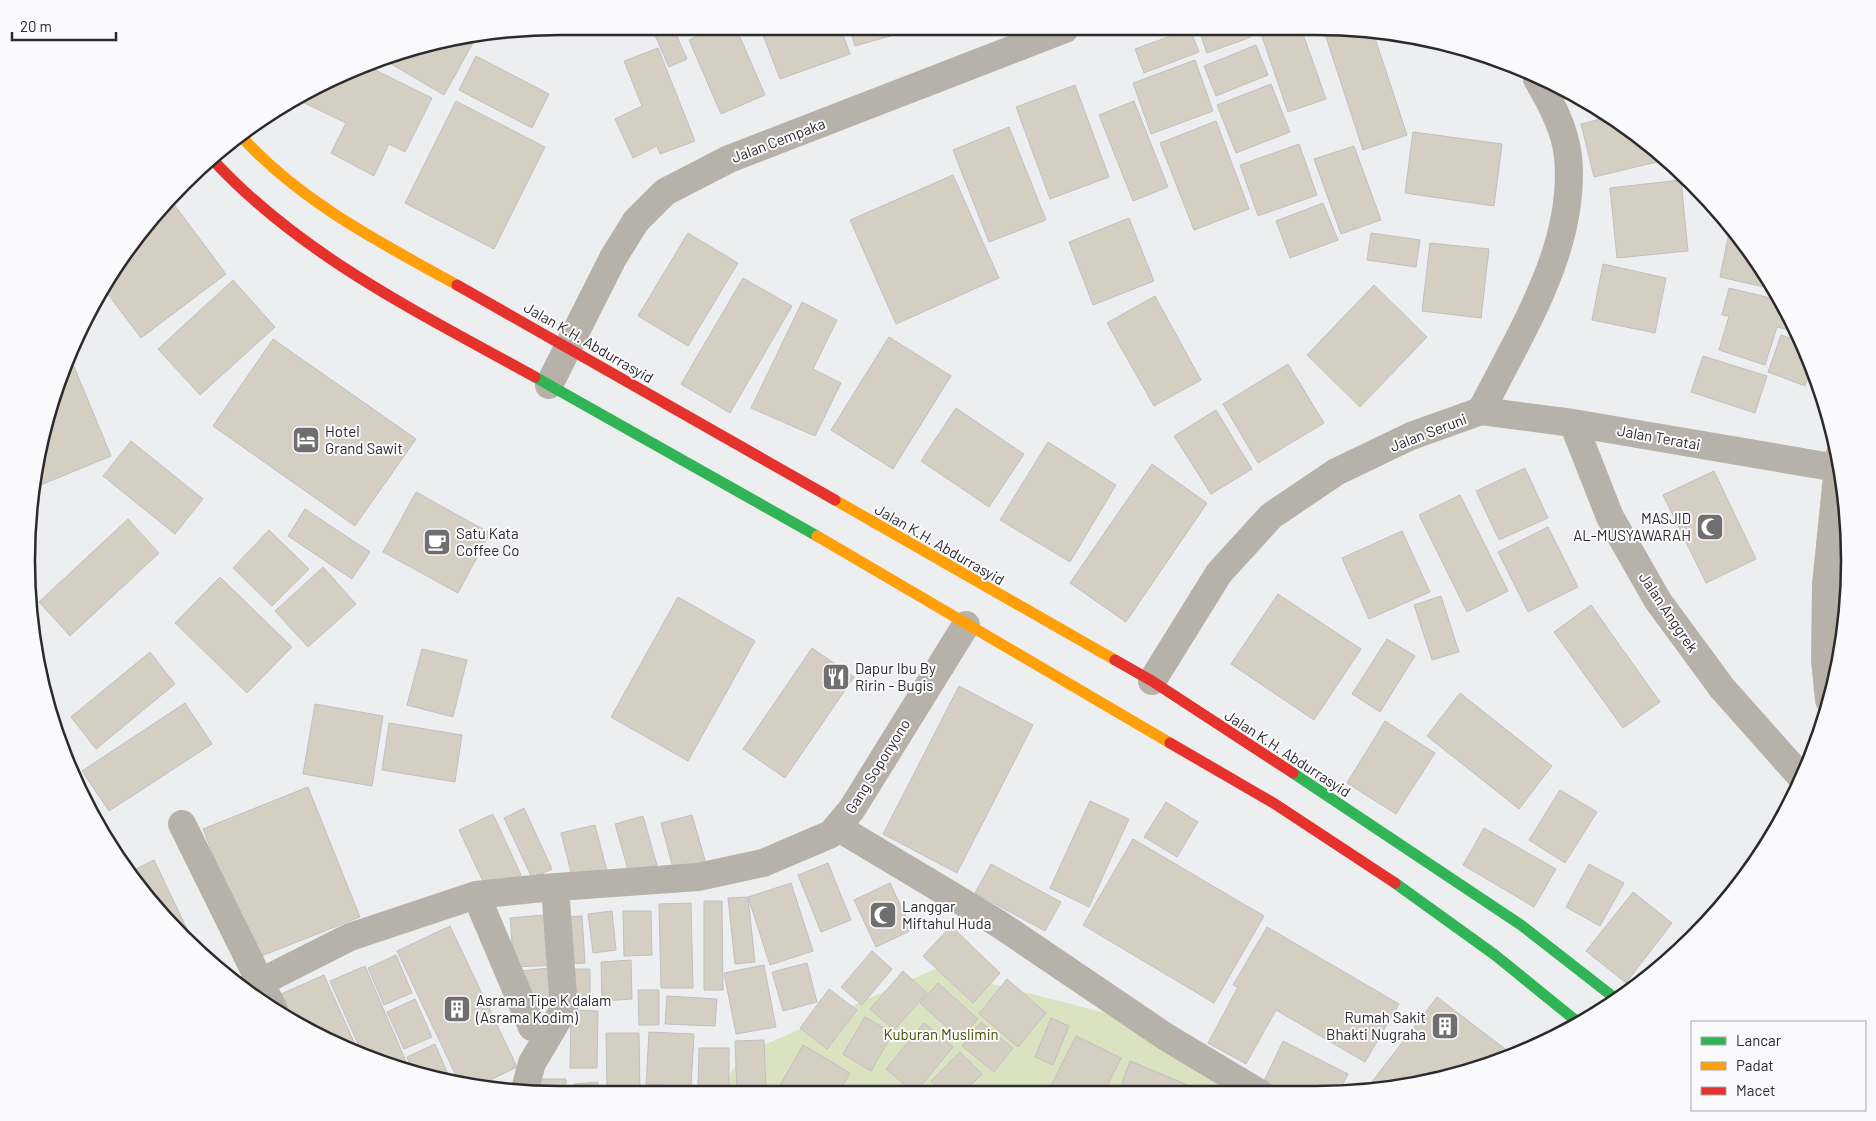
<svg xmlns="http://www.w3.org/2000/svg" width="1876" height="1121" font-family="Barlow,sans-serif">
<rect width="100%" height="100%" fill="#edeeef"/>
<path fill="#dbe2c1" d="M935,969l217,56 122,69h-558l28,-40z"/>
<path fill="#d5cec2" stroke="#c0c0c0" d="M1351,27l22,5 34,103 -44,15 -40,-122z
M1198,28h50l3,9 -44,16z
M1259,28h42l25,71 -38,13z
M841,29l9,25 -70,25 -19,-49z
M850,29h65l-60,17z
M1190,29l9,23 -55,21 -9,-24z
M674,30l13,29 -18,8 -16,-36z
M711,30h26l28,65 -44,19 -32,-74z
M466,37l8,4 -30,54 -63,-37z
M1256,45l12,30 -52,21 -12,-30z
M658,48l37,93 -35,13 -3,-8 -24,12 -18,-39 27,-13 -18,-45z
M476,56l73,38 -17,34 -73,-38z
M1195,60l18,51 -62,23 -18,-51z
M365,65l67,33 -27,54 -16,-8 -15,32 -43,-23 15,-30 -50,-24 28,-18z
M1271,84l19,48 -54,21 -19,-48z
M1075,85l34,92 -59,22 -34,-92z
M456,101l89,46 -51,102 -89,-46z
M1134,101l34,86 -35,14 -34,-86z
M1612,116h1l52,44 -71,17 -13,-53z
M1216,121l33,88 -55,21 -34,-87z
M1009,127l37,93 -57,22 -36,-92z
M1413,132l89,12 -8,62 -89,-13z
M1299,144l18,51 -59,21 -18,-51z
M1354,146l27,74 -40,14 -27,-75z
M953,175l46,103 -103,46 -46,-104z
M1681,180l7,71 -71,7 -7,-70z
M170,199l56,75 -85,64 -37,-49 12,-26z
M1323,203l15,37 -48,18 -14,-37z
M1129,218l25,63 -61,24 -24,-63z
M1730,228l30,36 13,25 -53,-12z
M688,233l50,30 -50,83 -50,-30z
M1371,233l49,7 -4,27 -49,-7z
M1430,243l59,6 -8,69 -59,-7z
M1603,264l63,14 -11,55 -63,-13z
M743,278l49,28 -62,107 -49,-29z
M233,280l42,47 -75,68 -42,-46z
M1374,285l53,52 -67,70 -53,-52z
M1729,288l50,12 17,32 -19,-5 -12,38 -46,-15 10,-34 -7,-1z
M1155,296l46,84 -47,26 -47,-83z
M802,302l35,18 -24,49 28,14 -26,53 -64,-28z
M1781,335l21,7 7,14 3,10 -7,20 -37,-14z
M889,337l62,39 -58,93 -62,-39z
M273,339l143,100 -61,87 -142,-100z
M1703,356l64,20 -12,37 -64,-21z
M70,357l41,99 -73,30 -4,-10 21,-87z
M1288,364l36,59 -66,40 -35,-59z
M956,408l68,46 -35,53 -68,-46z
M1216,410l36,59 -41,25 -37,-58z
M131,441l72,58 -28,35 -72,-58z
M1048,442l68,43 -46,77 -70,-42z
M1152,464l55,39 -81,119 -56,-39z
M1525,468l23,50 -49,22 -23,-49z
M1714,471l42,88 -50,24 -43,-88z
M416,492l74,41 -32,60 -75,-41z
M1460,495l48,96 -41,21 -48,-97z
M305,509l65,43 -18,27 -64,-43z
M128,519l31,34 -89,83 -31,-34z
M1548,527l30,60 -50,25 -30,-60z
M269,530l40,39 -37,37 -39,-38z
M1402,531l28,61 -61,27 -27,-61z
M323,567l33,37 -48,43 -33,-36z
M220,577l72,70 -45,46 -72,-70z
M1278,594l83,55 -47,71 -83,-56z
M1441,596l18,56 -27,8 -18,-55z
M678,597l77,44 -67,120 -77,-44z
M1591,605l69,97 -37,26 -69,-96z
M1387,639l28,17 -35,56 -28,-18z
M812,648l42,29 -69,101 -42,-29z
M422,649l45,11 -14,57 -46,-12z
M150,652l25,32 -79,65 -25,-32z
M959,686l74,39 -76,148 -74,-39z
M1460,693l92,73 -33,43 -92,-73z
M185,703l27,41 -103,67 -27,-40z
M315,704l68,12 -11,70 -69,-12z
M1385,721l50,32 -39,61 -49,-31z
M389,723l73,12 -7,47 -73,-12z
M74,775l25,40 -5,3z
M308,787l52,130 -106,42 -51,-130z
M1560,790l37,22 -32,51 -36,-23z
M1090,801l39,18 -40,88 -39,-19z
M1166,802l32,20 -21,35 -33,-20z
M524,808l28,61 -20,9 -28,-60z
M493,814l28,61 -34,15 -28,-60z
M692,815l15,52 -32,9 -14,-53z
M643,816l14,49 -28,8 -14,-49z
M595,825l12,46 -34,9 -12,-47z
M1484,828l72,41 -22,38 -71,-42z
M1133,839l131,77 -50,87 -131,-78z
M154,860l43,90 -14,-12 -55,-65z
M828,863l23,57 -30,12 -23,-57z
M991,864l70,38 -16,29 -70,-38z
M1589,864l35,19 -24,43 -34,-19z
M791,883l22,68 -43,14 -22,-68z
M890,883l22,47 -36,17 -22,-47z
M1633,892l39,31 -46,60 -40,-32z
M748,897l7,65 -20,2 -7,-66z
M704,901h18l1,89h-19z
M691,903l2,85h-32l-2,-84z
M612,911l4,39 -23,3 -5,-39z
M623,911h28l1,44 -28,1z
M555,914l3,51 -44,2 -4,-49z
M582,916l3,47 -21,1 -2,-47z
M450,926l67,141 -37,18 -22,-5 -61,-129z
M951,926l49,47 -27,30 -50,-47z
M1267,927l132,77 -34,58 -89,-52 -30,54 -38,-21 30,-56 -5,-2z
M872,951l20,18 -30,36 -21,-18z
M396,955l16,38 -28,12 -16,-37z
M631,960l1,39 -30,2 -1,-39z
M807,963l10,39 -34,9 -11,-39z
M764,965l12,62 -40,7 -12,-61z
M365,966l43,100 -7,3 -12,-3 -27,-13 -32,-72z
M558,967l2,29 -40,1 -9,-25z
M563,969h27v33h-27z
M903,971l24,22 -33,37 -24,-21z
M324,975l34,76 -79,-39 -7,-14z
M1007,979l39,34 -28,34 -39,-33z
M938,983l40,36 -18,20 -40,-36z
M829,989l28,21 -30,39 -27,-21z
M638,990h21v35h-20z
M667,996l50,3 -2,27 -50,-2z
M1437,997l76,58 -26,11 -122,25z
M415,999l17,38 -28,12 -17,-37z
M571,1010l27,1 -1,57h-27z
M865,1017l28,16 -22,38 -28,-17z
M1051,1018l18,8 -16,39 -18,-8z
M981,1022l32,26 -19,24 -32,-26z
M924,1023l29,24 -38,46 -29,-24z
M649,1032l45,2 -3,53 -45,-3z
M606,1033h33l1,61h-33z
M1076,1036l45,22 -18,36h-56z
M764,1040l2,50 -29,2 -2,-51z
M1283,1041l65,33 -10,20h-55l-20,-11z
M435,1044l15,35 -37,-8 -6,-14z
M803,1045l47,28 -12,21h-63z
M699,1048h30v41l-31,-1z
M960,1052l22,22 -20,20h-19l-12,-13z
M1130,1061l79,33h-91z
M525,1079h41v15h-41z
M598,1082l1,12h-25v-10z
M507,1083l4,8 -13,-3z"/>
<g fill="none" stroke-linecap="round" stroke-linejoin="round">
<path stroke="#b7b2a9" stroke-width="28" d="M549,385l64,-127 23,-37 29,-29 64,-33 336,-130
M1481,411l92,12 264,45
M1573,423l37,94 48,84 64,87 80,90
M1152,681l67,-108 52,-57 65,-44 75,-36 70,-25c39,-78 96,-164 87,-255 -3,-27 -17,-53 -31,-77
M1829,700l-4,-40 1,-75 13,-129
M182,824l92,186
M837,827l162,97 167,113 95,57
M476,895l56,132
M245,990l105,-53 126,-42 67,-7 155,-11 65,-14 68,-29 21,-25 114,-184
M524,1093l8,-30 32,-54 -9,-122"/>
<path stroke="#30b455" stroke-width="11" d="M535,377l282,159
M1293,773l228,152 95,74
M1395,883l100,72 85,69"/>
<path stroke="#ff9f0a" stroke-width="11" d="M239,134c60,67 140,108 218,151
M835,500l280,160
M817,536l353,207"/>
<path stroke="#e5322d" stroke-width="11" d="M211,158c90,98 209,155 324,219
M457,285l378,215
M1115,660l37,21 141,92
M1170,743l105,61 120,79"/>
</g>
<defs>
<g id="hotel-square" transform="scale(1.4375)"><rect x="-9" y="-9" width="18" height="18" rx="4" fill="#6f6f70" stroke="#fafafd"/><path d="M-6-4.5h1.5V1H6V5H4.5V3h-9V5H-6ZM-4 0a1.8 1.8 0 1 1 3.6 0ZM.5 0V-2.5h3Q6-2.5 6 0Z" fill="#fff"/></g>
<g id="mosque-square" transform="scale(1.4375)"><rect x="-9" y="-9" width="18" height="18" rx="4" fill="#6f6f70" stroke="#fafafd"/><path d="M3.5-4.9A6 6 0 1 0 3.5 4.9A5 5 0 1 1 3.5-4.9Z" fill="#fff"/></g>
<g id="cafe-square" transform="scale(1.4375)"><rect x="-9" y="-9" width="18" height="18" rx="4" fill="#6f6f70" stroke="#fafafd"/><path d="M-5.5-4.5H6V0H3Q3 3.5 0 3.5H-2.5Q-5.5 3.5-5.5 0ZM3-3.2v2h1.7v-2ZM-6 4.5H4V6H-6Z" fill="#fff"/></g>
<g id="restaurant-square" transform="scale(1.4375)"><rect x="-9" y="-9" width="18" height="18" rx="4" fill="#6f6f70" stroke="#fafafd"/><path d="M-5-6h1v4h1v-4h1v4h1v-4h1v5L-1.5 .5V6h-2V.5L-5-1ZM5-6V6H3V1.5H1.5Q1.5-4 5-6Z" fill="#fff"/></g>
<g id="building-square" transform="scale(1.4375)"><rect x="-9" y="-9" width="18" height="18" rx="4" fill="#6f6f70" stroke="#fafafd"/><path d="M-4-6H4V6H1V3H-1V6H-4ZM-2.5-4.3h1.7v1.8h-1.7ZM.8-4.3h1.7v1.8H.8ZM-2.5-1h1.7V.8h-1.7ZM.8-1h1.7V.8H.8Z" fill="#fff"/></g>
</defs>
<g fill-rule="evenodd">
<use href="#hotel-square" x="306" y="440"/>
<use href="#mosque-square" x="1710" y="527"/>
<use href="#cafe-square" x="437" y="542"/>
<use href="#restaurant-square" x="836" y="677"/>
<use href="#mosque-square" x="883" y="915"/>
<use href="#building-square" x="457" y="1009"/>
<use href="#building-square" x="1445" y="1026"/>
</g>
<g text-anchor="middle" dominant-baseline="central" stroke-width="4" stroke-linejoin="round" paint-order="stroke">
<g font-size="15" fill="#2b2b2c" stroke="#fafafd">
<text transform="translate(778 140) rotate(-21)">Jalan Cempaka</text>
<text transform="translate(589 342) rotate(30)">Jalan K.H. Abdurrasyid</text>
<text transform="translate(1428 432) rotate(-21)">Jalan Seruni</text>
<text transform="translate(1659 437) rotate(10)">Jalan Teratai</text>
<text transform="translate(940 544) rotate(30)">Jalan K.H. Abdurrasyid</text>
<text transform="translate(1669 612) rotate(56)">Jalan Anggrek</text>
<text transform="translate(1288 753) rotate(33)">Jalan K.H. Abdurrasyid</text>
<text transform="translate(877 766) rotate(-58)">Gang Soponyono</text>
</g>
<g font-size="15" fill="#2b2b2c" stroke="#fafafd" text-anchor="start">
<text x="325" y="431">Hotel<tspan x="325" dy="17">Grand Sawit</tspan></text>
<text x="1691" y="518" text-anchor="end">MASJID<tspan x="1691" dy="17">AL-MUSYAWARAH</tspan></text>
<text x="456" y="533">Satu Kata<tspan x="456" dy="17">Coffee Co</tspan></text>
<text x="855" y="668">Dapur Ibu By<tspan x="855" dy="17">Ririn - Bugis</tspan></text>
<text x="902" y="906">Langgar<tspan x="902" dy="17">Miftahul Huda</tspan></text>
<text x="476" y="1000">Asrama Tipe K dalam<tspan x="476" dy="17">(Asrama Kodim)</tspan></text>
<text x="1426" y="1017" text-anchor="end">Rumah Sakit<tspan x="1426" dy="17">Bhakti Nugraha</tspan></text>
</g>
<g font-size="15" fill="#454f00" stroke="#fafafd">
<text x="941" y="1034">Kuburan Muslimin</text>
</g>
</g>
<path d="M0 0H1876V1121H0ZM560 35H1316A525 525 0 0 1 1841 560V561A525 525 0 0 1 1316 1086H560A525 525 0 0 1 35 561V560A525 525 0 0 1 560 35Z" fill="#fafafd" fill-rule="evenodd"/>
<path fill="none" stroke="#2b2b2c" stroke-width="2.5" d="M560 35H1316A525 525 0 0 1 1841 560V561A525 525 0 0 1 1316 1086H560A525 525 0 0 1 35 561V560A525 525 0 0 1 560 35Z"/>
<rect x="1691" y="1021" width="175" height="90" fill="#fafafd" stroke="#a7a7a9"/>
<rect x="1701" y="1037" width="25" height="8" fill="#30b455" stroke="#a7a7a9"/>
<text x="1736" y="1046" font-size="15" fill="#2b2b2c">Lancar</text>
<rect x="1701" y="1062" width="25" height="8" fill="#ff9f0a" stroke="#a7a7a9"/>
<text x="1736" y="1071" font-size="15" fill="#2b2b2c">Padat</text>
<rect x="1701" y="1087" width="25" height="8" fill="#e5322d" stroke="#a7a7a9"/>
<text x="1736" y="1096" font-size="15" fill="#2b2b2c">Macet</text>
<path d="M12 32v8h104v-8" fill="none" stroke="#2b2b2c" stroke-width="2.5"/>
<text x="20" y="32" font-size="15" fill="#2b2b2c" stroke="#fafafd" stroke-width="4" paint-order="stroke">20 m</text>
</svg>
